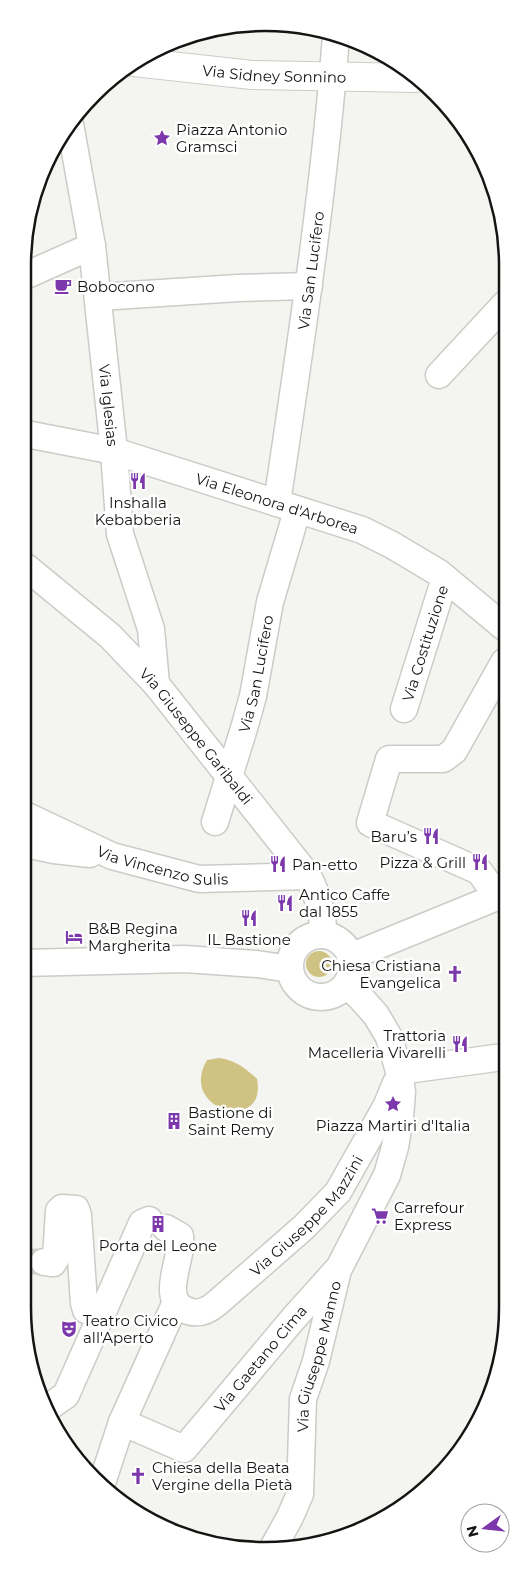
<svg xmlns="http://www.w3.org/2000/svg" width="530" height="1573" font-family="Montserrat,sans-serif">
<rect width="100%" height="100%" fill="#f4f4f0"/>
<path fill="#cfc283" d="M275,27h38l11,5v3l-48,-4z
M306 964a13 13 0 1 1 26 0a13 13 0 1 1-26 0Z
M219,1058c16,2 26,10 38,21 11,55 -80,32 -50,-19z"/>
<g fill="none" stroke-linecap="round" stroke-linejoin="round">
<path stroke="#d2d2cf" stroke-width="26" stroke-dasharray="26 13" stroke-linecap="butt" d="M23,1261l21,1"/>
<g stroke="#cbcbc7" stroke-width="29">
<g id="minor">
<path id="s1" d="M70,124l22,122 22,205 6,83 31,95 5,55"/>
<path d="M27,275l65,-29"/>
<path d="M99,297l139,-9 71,-2"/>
<path d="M439,375l66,-71"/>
<path id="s2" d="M26,434l88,17 248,79 30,15 47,28 65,54"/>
<path id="s3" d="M277,503c23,-155 47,-310 59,-467"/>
<path id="s4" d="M26,567l84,69 46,48 152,192c9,18 16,39 15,59"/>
<path id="s5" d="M404,709l41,-131"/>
<path id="s6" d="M25,815l87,41 87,23 109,-3"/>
<path id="s7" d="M215,822l30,-97 8,-29 17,-94 25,-84 4,-7"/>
<path d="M25,844l29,6 36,4"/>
<path d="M498,897l-19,-26 -109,-48 19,-64h54l11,-8 50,-89"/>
<circle cx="321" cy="966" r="31"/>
<path d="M350,957l154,-63"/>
<path d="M24,963l161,-4 72,5 33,5"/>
<path d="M399,1071l104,-14"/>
<path id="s8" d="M166,1228l14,8c4,23 -23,64 8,75 12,4 21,-1 29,-8l87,-76 34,-35 48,-85 10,-24"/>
<path d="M44,1262l9,1 3,-5 3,-47 3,-3 14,1 2,6 6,88 2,7 16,4"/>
<path d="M46,1409l20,-14 76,-172 7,-3"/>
<path id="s9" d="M122,1422l62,27 109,-130 43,-48"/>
<path d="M102,1483l20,-61 54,-120"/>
<path id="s10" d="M274,1546l16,-29 10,-23 3,-95 13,-38 22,-91 49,-95 8,-28 5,-30 2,-25 -3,-21 -10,-34 -13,-22 -16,-18 -14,-12"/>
</g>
</g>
<g stroke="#cbcbc7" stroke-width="30">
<g id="major">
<path id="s11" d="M134,62l118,13 164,3"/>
</g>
</g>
<use href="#minor" stroke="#fff" stroke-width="26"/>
<use href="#major" stroke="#fff" stroke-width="28"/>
</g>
<defs>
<g id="sight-bare" transform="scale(1.35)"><path d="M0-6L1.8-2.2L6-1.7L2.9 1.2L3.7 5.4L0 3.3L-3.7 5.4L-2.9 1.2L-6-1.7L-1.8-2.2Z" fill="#7b37ab" stroke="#fff" stroke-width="2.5" paint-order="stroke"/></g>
<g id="cafe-bare" transform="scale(1.35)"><path d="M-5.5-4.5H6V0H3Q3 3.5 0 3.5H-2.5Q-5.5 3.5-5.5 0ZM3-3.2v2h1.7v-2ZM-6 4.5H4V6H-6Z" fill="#7b37ab" stroke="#fff" stroke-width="2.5" paint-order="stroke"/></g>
<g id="restaurant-bare" transform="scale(1.35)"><path d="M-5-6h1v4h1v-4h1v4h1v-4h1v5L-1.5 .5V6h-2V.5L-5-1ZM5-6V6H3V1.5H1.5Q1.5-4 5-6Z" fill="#7b37ab" stroke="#fff" stroke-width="2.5" paint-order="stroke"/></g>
<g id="hotel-bare" transform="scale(1.35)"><path d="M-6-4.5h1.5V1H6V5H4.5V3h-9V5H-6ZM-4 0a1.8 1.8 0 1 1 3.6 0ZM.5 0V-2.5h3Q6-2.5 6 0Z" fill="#7b37ab" stroke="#fff" stroke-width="2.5" paint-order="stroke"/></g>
<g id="church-bare" transform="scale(1.35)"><path d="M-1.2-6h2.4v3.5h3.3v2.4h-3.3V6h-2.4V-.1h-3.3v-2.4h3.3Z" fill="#7b37ab" stroke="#fff" stroke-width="2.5" paint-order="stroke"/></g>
<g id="building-bare" transform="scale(1.35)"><path d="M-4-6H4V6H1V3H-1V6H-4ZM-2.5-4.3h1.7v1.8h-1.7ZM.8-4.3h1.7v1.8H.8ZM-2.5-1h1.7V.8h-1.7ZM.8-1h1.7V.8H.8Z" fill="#7b37ab" stroke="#fff" stroke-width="2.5" paint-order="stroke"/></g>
<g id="supermarket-bare" transform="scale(1.35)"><path d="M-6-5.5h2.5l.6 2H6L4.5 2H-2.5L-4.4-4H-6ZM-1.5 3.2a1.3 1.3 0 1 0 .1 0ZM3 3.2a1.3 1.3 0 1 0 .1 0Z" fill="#7b37ab" stroke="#fff" stroke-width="2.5" paint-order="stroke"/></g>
<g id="theatre-bare" transform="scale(1.35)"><path d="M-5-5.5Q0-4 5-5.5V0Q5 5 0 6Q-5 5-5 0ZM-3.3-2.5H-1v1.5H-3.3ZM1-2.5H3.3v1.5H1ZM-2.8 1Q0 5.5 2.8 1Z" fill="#7b37ab" stroke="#fff" stroke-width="2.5" paint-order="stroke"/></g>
</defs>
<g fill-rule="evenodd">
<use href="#sight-bare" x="162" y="138"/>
<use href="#cafe-bare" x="63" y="286"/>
<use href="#restaurant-bare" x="138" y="481"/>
<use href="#restaurant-bare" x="431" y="836"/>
<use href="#restaurant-bare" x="480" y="862"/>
<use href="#restaurant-bare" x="278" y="864"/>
<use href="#restaurant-bare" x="285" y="903"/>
<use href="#restaurant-bare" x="249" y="918"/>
<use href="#hotel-bare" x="74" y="937"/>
<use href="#church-bare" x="455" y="974"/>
<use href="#restaurant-bare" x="460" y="1044"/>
<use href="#sight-bare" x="393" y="1104"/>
<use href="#building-bare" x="174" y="1121"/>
<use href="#supermarket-bare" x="380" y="1216"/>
<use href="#building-bare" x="158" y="1224"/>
<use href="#theatre-bare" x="69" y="1329"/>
<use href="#church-bare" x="138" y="1476"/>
</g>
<g text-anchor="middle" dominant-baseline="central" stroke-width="5" stroke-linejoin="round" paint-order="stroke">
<g font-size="15" fill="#141413" stroke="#fff">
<text stroke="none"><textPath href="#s11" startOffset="141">Via Sidney Sonnino</textPath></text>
<text stroke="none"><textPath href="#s3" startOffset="235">Via San Lucifero</textPath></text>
<text stroke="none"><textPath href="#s1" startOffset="284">Via Iglesias</textPath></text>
<text stroke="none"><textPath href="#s2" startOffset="261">Via Eleonora d'Arborea</textPath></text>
<text stroke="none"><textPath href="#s5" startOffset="69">Via Costituzione</textPath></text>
<text stroke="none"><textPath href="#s7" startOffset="154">Via San Lucifero</textPath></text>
<text stroke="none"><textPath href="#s4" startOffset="241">Via Giuseppe Garibaldi</textPath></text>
<text stroke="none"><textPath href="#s6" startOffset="148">Via Vincenzo Sulis</textPath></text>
<text stroke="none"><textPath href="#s8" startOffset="256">Via Giuseppe Mazzini</textPath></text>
<text stroke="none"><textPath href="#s10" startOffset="198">Via Giuseppe Manno</textPath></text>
<text stroke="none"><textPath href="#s9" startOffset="186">Via Gaetano Cima</textPath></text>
</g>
<g font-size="15" fill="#141413" stroke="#fff" text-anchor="start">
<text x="176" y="129">Piazza Antonio<tspan x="176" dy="17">Gramsci</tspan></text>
<text x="77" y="286">Bobocono</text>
<text x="138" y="502" text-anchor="middle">Inshalla<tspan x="138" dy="17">Kebabberia</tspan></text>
<text x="417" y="836" text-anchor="end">Baru’s</text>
<text x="466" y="862" text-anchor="end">Pizza &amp; Grill</text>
<text x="292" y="864">Pan-etto</text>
<text x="299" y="894">Antico Caffe<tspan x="299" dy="17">dal 1855</tspan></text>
<text x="88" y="928">B&amp;B Regina<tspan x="88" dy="17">Margherita</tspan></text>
<text x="249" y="939" text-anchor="middle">IL Bastione</text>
<text x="441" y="965" text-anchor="end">Chiesa Cristiana<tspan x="441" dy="17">Evangelica</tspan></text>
<text x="446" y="1035" text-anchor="end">Trattoria<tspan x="446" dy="17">Macelleria Vivarelli</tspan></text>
<text x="188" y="1112">Bastione di<tspan x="188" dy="17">Saint Remy</tspan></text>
<text x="393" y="1125" text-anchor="middle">Piazza Martiri d'Italia</text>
<text x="394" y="1207">Carrefour<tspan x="394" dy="17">Express</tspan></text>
<text x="158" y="1245" text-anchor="middle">Porta del Leone</text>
<text x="83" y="1320">Teatro Civico<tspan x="83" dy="17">all'Aperto</tspan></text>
<text x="152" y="1467">Chiesa della Beata<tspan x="152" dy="17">Vergine della Pietà</tspan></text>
</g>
</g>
<path d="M0 0H530V1573H0ZM265 31H265A234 234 0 0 1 499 265V1308A234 234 0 0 1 265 1542H265A234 234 0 0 1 31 1308V265A234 234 0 0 1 265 31Z" fill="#fff" fill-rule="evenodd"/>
<path fill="none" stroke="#141413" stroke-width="2.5" d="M265 31H265A234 234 0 0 1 499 265V1308A234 234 0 0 1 265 1542H265A234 234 0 0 1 31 1308V265A234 234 0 0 1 265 31Z"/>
<g transform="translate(485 1528) rotate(255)"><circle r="24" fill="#ffffff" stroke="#a1a1a1"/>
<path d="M0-4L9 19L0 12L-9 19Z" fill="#7b37ab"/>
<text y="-8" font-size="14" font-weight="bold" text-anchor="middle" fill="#141413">N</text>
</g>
</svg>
